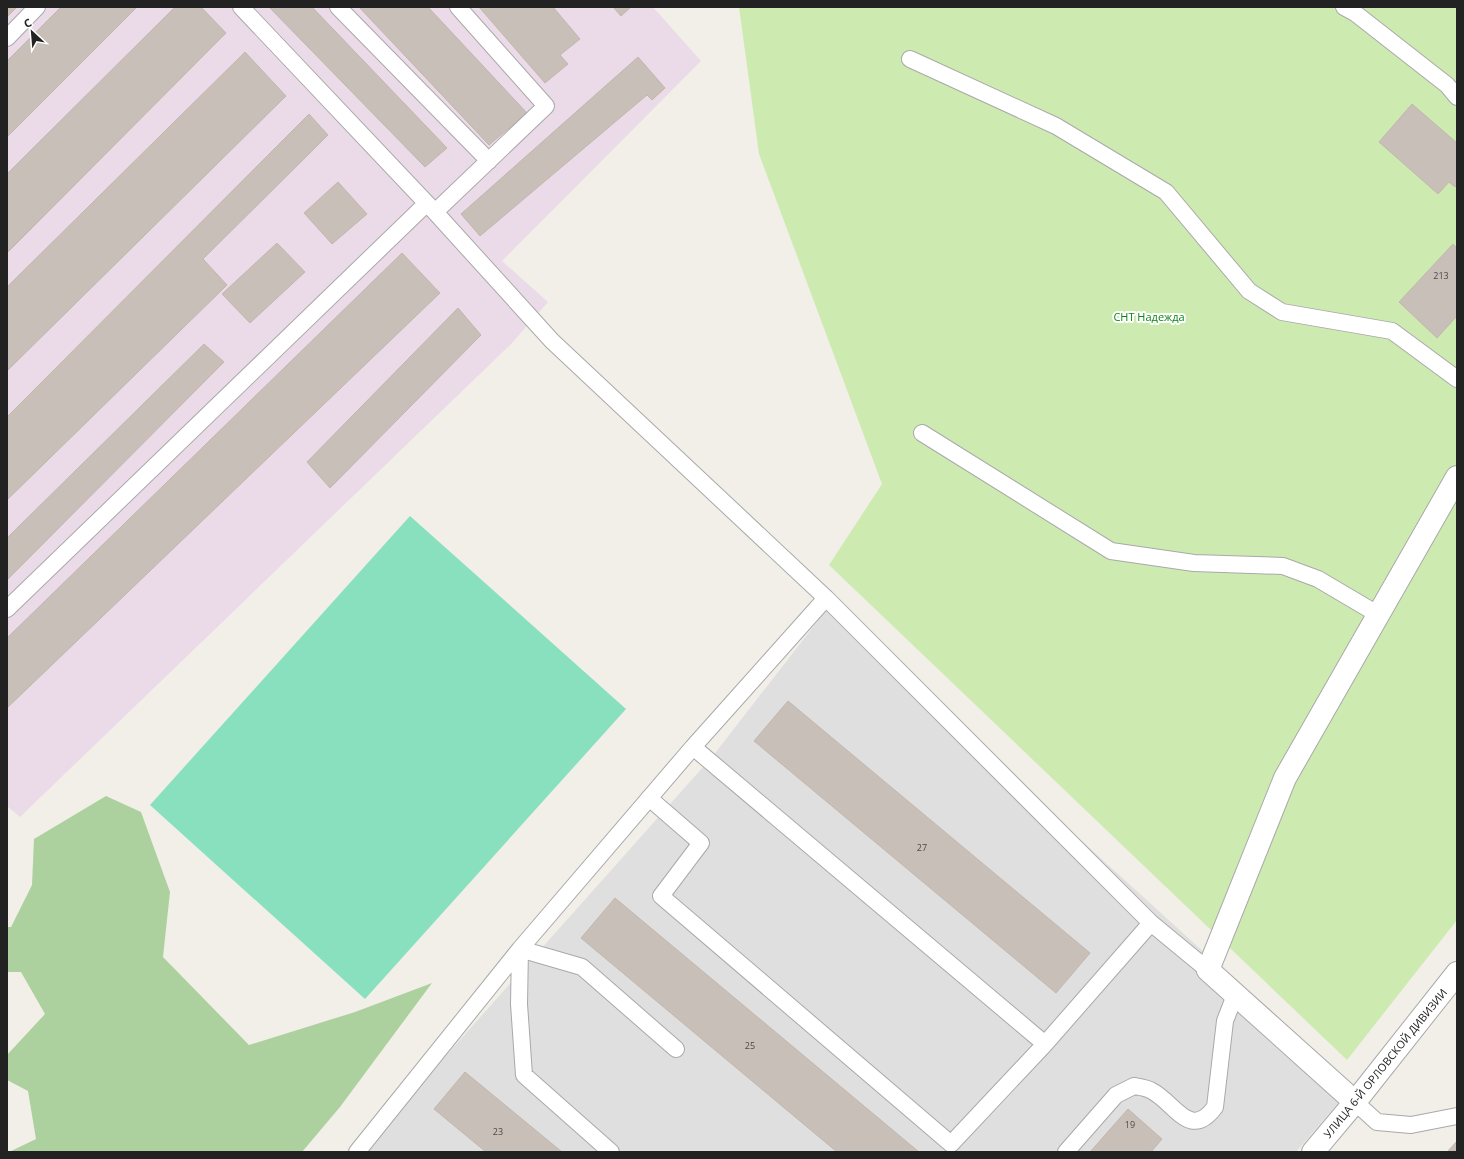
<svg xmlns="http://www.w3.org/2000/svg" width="1464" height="1159" font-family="'Open Sans',sans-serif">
<rect width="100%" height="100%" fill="#f2efe9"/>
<path fill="#e0dfdf" d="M827,609l525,478 -56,65h-936l352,-395z"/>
<path fill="#ebdbe8" d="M7,7h646l48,54 -199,200 46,41 -37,42 -491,473 -13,-11z"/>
<path fill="#cdebb0" d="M739,7h718v913l-110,140 -518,-495 53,-81 -123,-330z"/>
<path fill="#add19e" d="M106,796l35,16 29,80 -7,65 86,88 106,-33 77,-29 -92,124 -38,45h-293l27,-13 -8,-48 -21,-11v-25l38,-41 -24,-42h-14v-45h4l21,-42 2,-46z"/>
<path fill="#88e0be" d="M410,516l216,193 -261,290 -215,-194z"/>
<path fill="#c7bfb8" stroke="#c4b6ab" d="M7,7h10l-10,10z
M61,7h76l-130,130v-76z
M175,7h26l25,26 -219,220v-79z
M269,7h43l135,141 -22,19z
M359,7h69l99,106 -38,32z
M479,7h74l27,32 -20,16 8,9 -23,19z
M613,7h18l-10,9z
M245,52l41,44 -279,275v-84z
M638,57l27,31 -13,12 -5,-5 -167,141 -19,-22z
M1412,104l45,39v42l-2,2 -6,-5 -11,12 -59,-52z
M309,114l19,21 -125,124 24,26 -220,215v-83z
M338,182l29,32 -35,30 -28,-31z
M277,243l28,29 -55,51 -28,-29z
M1453,244l4,4v68l-20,22 -38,-36z
M402,253l38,40 -433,415v-70z
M458,308l23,27 -151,153 -23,-26z
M204,344l20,18 -217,218v-42z
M788,701l302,252 -34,40 -302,-252z
M615,898l304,254h-82l-256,-214z
M465,1072l97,80h-76l-52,-43z
M1128,1109l34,30 -11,13h-61z
M1457,1141v11h-10z"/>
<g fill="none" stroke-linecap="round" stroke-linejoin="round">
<g stroke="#a9a9a9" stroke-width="18">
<path id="service" d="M241,7l194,205 117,129 274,257 325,325 57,47
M338,7l151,154
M1344,7l11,6 92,72 10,12
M7,38l30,-31
M910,59l146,67 110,66 83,99 33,21 110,19 65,48
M435,212l111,-106 -88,-99
M922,433l189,118 83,12 89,3 35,13 61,36
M826,598l-133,149 352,297 106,-121
M7,609l419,-405
M649,798l52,45 -40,53 290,248 94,-100
M1355,1102l22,20 34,3 46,-9
M357,1152l163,-203 173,-202
M611,1152l-87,-77 -5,-71 1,-55 62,18 94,82
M1066,1152l50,-57 18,-9c6,1 13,2 18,5 23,12 38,50 63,16l10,-86 10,-26"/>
</g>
<g stroke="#a9a9a9" stroke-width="24">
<path id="minor" d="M1355,1102l-147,-132 77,-192 172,-301"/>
</g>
<g stroke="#a9a9a9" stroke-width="24">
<path id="tertiary" d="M1313,1152l42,-50 102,-129"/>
</g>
<use href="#service" stroke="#fff" stroke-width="16"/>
<use href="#minor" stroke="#fff" stroke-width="22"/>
<use href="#tertiary" stroke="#fff" stroke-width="22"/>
</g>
<g text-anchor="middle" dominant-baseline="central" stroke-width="4" stroke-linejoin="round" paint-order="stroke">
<g font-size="9" fill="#4b4948">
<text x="1441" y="275">213</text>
<text x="922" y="847">27</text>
<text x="750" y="1045">25</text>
<text x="1130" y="1124">19</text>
<text x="498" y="1131">23</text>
</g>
<g font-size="11" fill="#0c8416" stroke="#fff">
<text x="1149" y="316">СНТ Надежда</text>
</g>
<g font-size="11" fill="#222" stroke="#fff">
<text transform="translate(1385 1063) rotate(-51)">УЛИЦА 6-Й ОРЛОВСКОЙ ДИВИЗИИ</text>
</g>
</g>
<rect width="1464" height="1159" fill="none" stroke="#222222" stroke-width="16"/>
<g transform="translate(32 32) rotate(334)" stroke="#ffffff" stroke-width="3" paint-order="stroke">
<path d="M0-3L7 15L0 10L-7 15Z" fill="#222222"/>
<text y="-6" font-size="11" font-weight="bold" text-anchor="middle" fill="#222222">С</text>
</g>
</svg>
